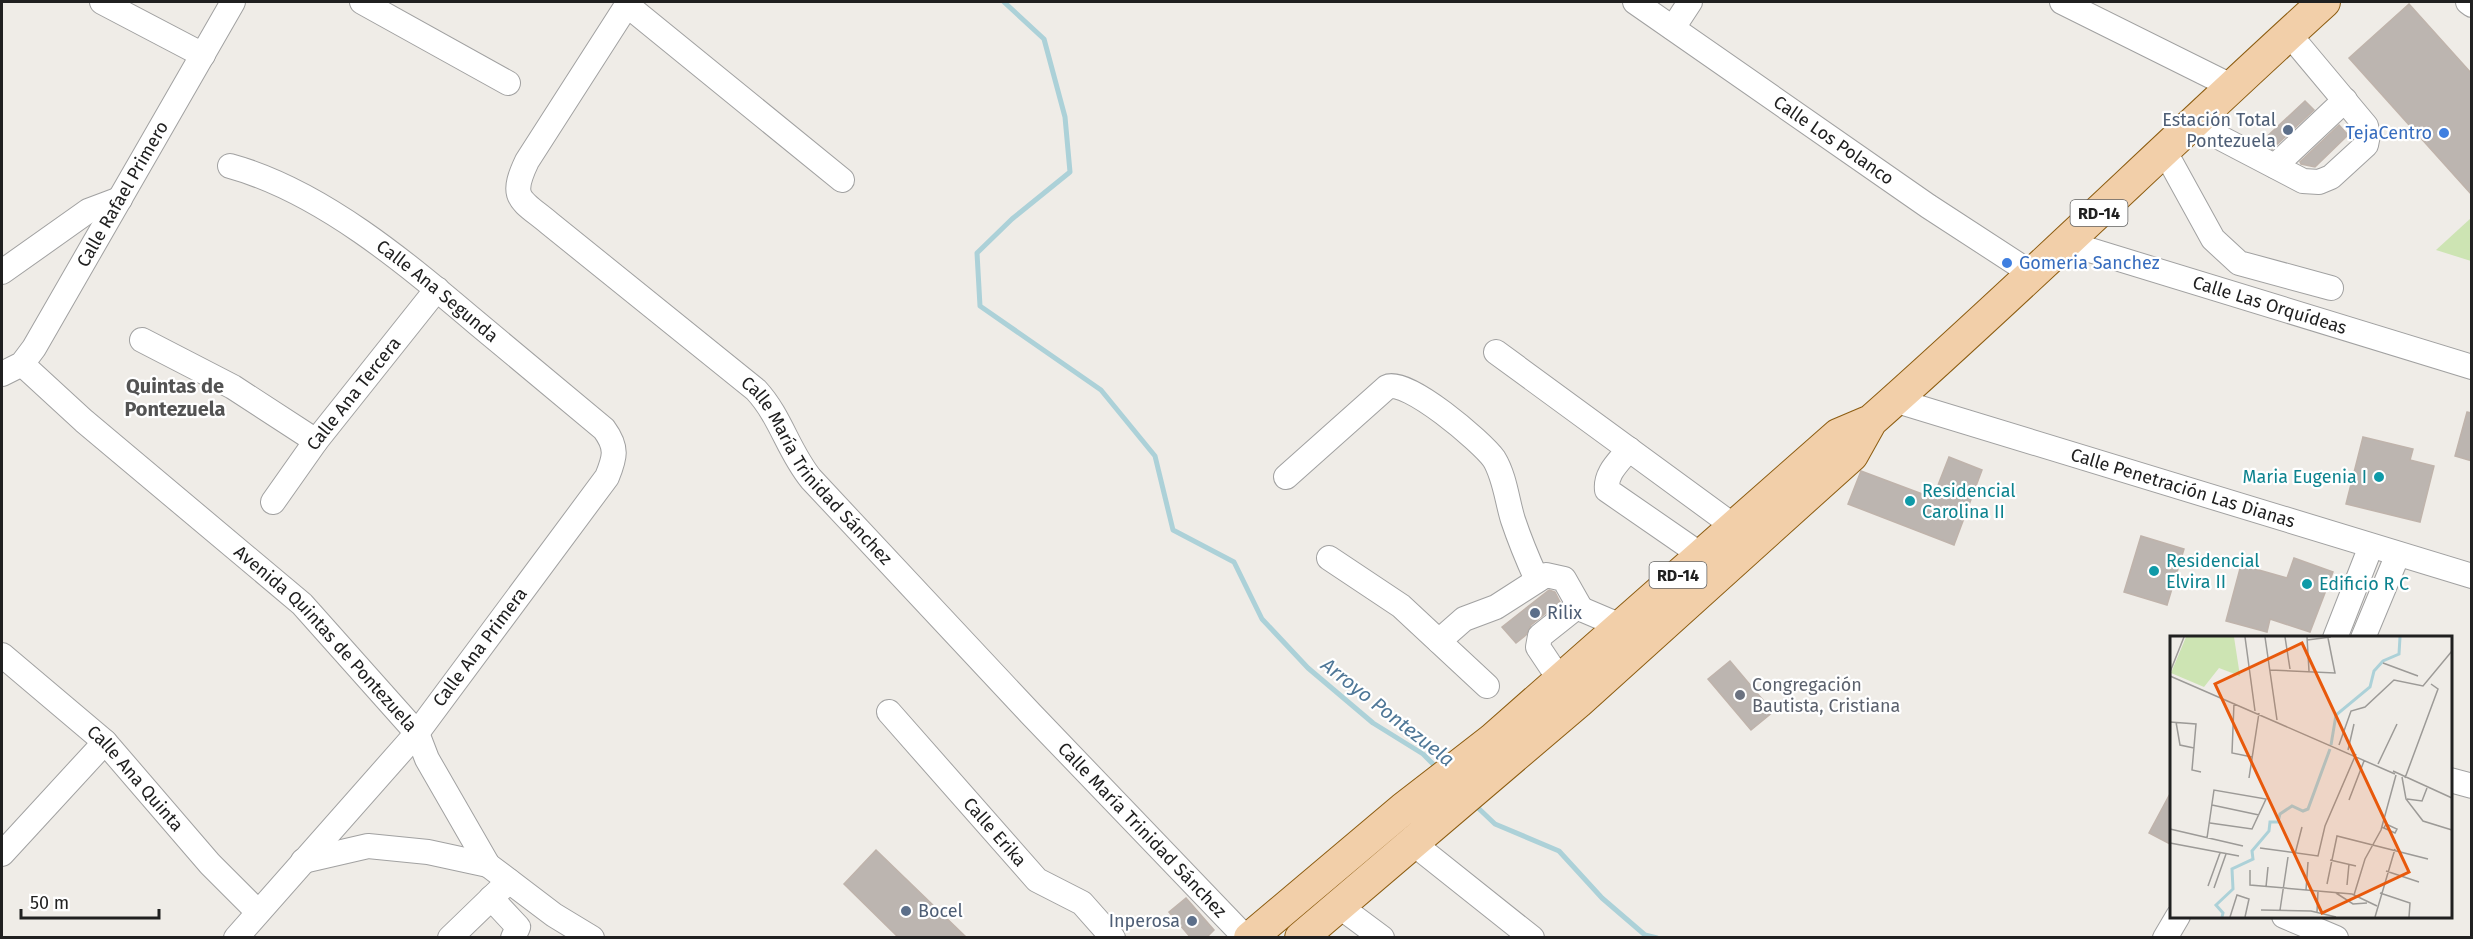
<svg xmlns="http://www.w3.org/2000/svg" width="2473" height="939" font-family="'Fira Sans',sans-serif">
<rect width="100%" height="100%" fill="#efece7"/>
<path fill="#cde4b3" d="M2471,218v43l-35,-11z"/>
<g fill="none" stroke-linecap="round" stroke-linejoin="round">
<path stroke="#acd1d8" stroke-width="5" d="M1004,2l40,37 21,78 5,55 -58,47 -35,34 3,53 121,84 54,66 18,74 61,32 28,57 46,49 65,55 50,31 15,15
M1475,805l20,19 64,27 43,47 43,37 12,3"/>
</g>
<path fill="#bcb5b0" stroke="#bfb3ab" stroke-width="1.5" d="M2409,4l63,70v121l-123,-137z
M2305,101l9,9 -42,39 -12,-6z
M2339,125l9,10 -33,32 -14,-3 -1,-2z
M2467,412l5,1v48l-17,-5z
M2363,437l50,12 -3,11 24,6 -14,56 -74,-18z
M1949,457l33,13 -28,75 -106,-41 13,-33 72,27z
M2141,536l43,13 -17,56 -43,-13z
M2294,558l39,14 -23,60 -40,-13 -3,13 -41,-11 15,-56 46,13z
M1549,590l6,2 5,10 -29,23 -5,10 -10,8 -14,-16z
M1730,661l43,51 -22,18 -43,-51z
M2172,790v55l-23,-12z
M876,850l91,88h-68l-55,-54z
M1186,898l28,32 -8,8h-15l-22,-26z"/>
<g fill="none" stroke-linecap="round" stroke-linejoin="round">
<g stroke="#a1a1a1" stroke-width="26">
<g id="minor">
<path d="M102,2l101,53"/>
<path d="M362,2l146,81"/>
<path id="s1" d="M629,2l-102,159c-18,38 -7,38 22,62l207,167c25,27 32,61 55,89l219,234 216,225"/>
<path id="s2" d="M1635,2l293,204 106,69"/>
<path d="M2062,2l169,84"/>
<path d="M2468,2l4,3"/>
<path d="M627,5l215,175"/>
<path d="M1673,28l17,-26"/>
<path d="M2192,123l111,58 16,1 12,-5 35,-32 2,-10 -2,-9 -77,-92"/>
<path d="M2164,150l49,89 26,24 92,25"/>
<path id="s3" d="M230,166c91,25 176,97 248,158 42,35 84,70 126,105 14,19 11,28 3,48l-190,256 -181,205"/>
<path d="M2275,166l70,-66"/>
<path id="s4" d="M2067,243l405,124"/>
<path d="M2,272l86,-61 32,-12"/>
<path d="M142,340l91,47 83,54"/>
<path d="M1496,352l239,175"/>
<path id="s5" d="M22,364l62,57 218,183 115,129 10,26 61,106 66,50 38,23"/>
<path id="s6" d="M2,374l20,-10 12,-16 199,-346"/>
<path id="s7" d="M1894,400l578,176"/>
<path d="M1629,449c-10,13 -24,24 -22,41l94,65"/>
<path d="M1286,477l101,-90c19,-10 95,55 107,72 11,18 13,42 19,61 7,21 15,40 24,60"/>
<path id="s8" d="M273,502l43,-61 121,-152"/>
<path d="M1329,558l72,48 86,80"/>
<path d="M2335,638l36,-92"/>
<path d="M2363,638l35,-84"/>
<path d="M1439,641l25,-22 32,-12 50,-32 18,4 17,30"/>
<path id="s9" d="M2,655l103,87 105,122 48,48"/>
<path d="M1560,680l-22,-33 2,-11 34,-27h7l40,17"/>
<path id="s10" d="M889,712l148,168 45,23 31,35"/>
<path d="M2450,780l22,6"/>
<path d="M1414,844l118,94"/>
<path d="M2,854l103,-112"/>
<path d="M303,861l65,-15 60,6 60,13"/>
<path d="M491,898l27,29 -5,11"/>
<path d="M1339,906l43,32"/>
<path d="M2284,916l52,22"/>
<path d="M450,938l59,-57"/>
<path d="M2165,938l13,-22"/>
</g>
</g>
<g stroke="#8c5c10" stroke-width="34">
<path id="major" d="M1250,938l153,-129 89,-69 346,-305 33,-14c154,-136 301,-281 453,-419
M1301,938l277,-236 274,-247 19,-34"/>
</g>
<use href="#minor" stroke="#fff" stroke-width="24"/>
<use href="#major" stroke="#f2cfa9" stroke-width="32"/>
</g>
<g fill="#5c6f8a" stroke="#fff" stroke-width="2">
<circle cx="2288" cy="130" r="6"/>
<circle cx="1535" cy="613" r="6"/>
<circle cx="906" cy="911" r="6"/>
<circle cx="1192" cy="921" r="6"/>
</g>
<g fill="#3f7fe0" stroke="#fff" stroke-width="2">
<circle cx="2444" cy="133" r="6"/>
<circle cx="2007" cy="263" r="6"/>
</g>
<g fill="#0f9aa8" stroke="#fff" stroke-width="2">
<circle cx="2379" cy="477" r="6"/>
<circle cx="1910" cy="501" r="6"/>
<circle cx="2154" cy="571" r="6"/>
<circle cx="2307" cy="584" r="6"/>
</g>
<circle fill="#6b7280" stroke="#fff" stroke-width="2" cx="1740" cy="695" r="6"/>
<g text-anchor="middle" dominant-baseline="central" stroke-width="4.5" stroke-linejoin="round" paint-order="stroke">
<g fill="#fff" stroke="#636363" stroke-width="1.5">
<rect x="2070.5" y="200" width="57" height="26" rx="4.5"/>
<rect x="1649.5" y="562" width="57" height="26" rx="4.5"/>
</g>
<g font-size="16" font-weight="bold" fill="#202020">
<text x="2099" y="213">RD-14</text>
<text x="1678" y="575">RD-14</text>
</g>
<g font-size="18" fill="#4e5e75" stroke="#fff" text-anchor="end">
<text x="2276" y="120">Estación Total<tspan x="2276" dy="21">Pontezuela</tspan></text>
<text x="1547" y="613" text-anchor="start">Rilix</text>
<text x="918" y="911" text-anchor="start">Bocel</text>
<text x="1180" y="921">Inperosa</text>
</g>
<g font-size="18" fill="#366cbe" stroke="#fff" text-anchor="end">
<text x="2432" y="133">TejaCentro</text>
<text x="2019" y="263" text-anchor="start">Gomeria Sanchez</text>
</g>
<g font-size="18" fill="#202020" stroke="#fff">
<text stroke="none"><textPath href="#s2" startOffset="242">Calle Los Polanco</textPath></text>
<text stroke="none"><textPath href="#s6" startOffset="220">Calle Rafael Primero</textPath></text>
<text stroke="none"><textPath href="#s3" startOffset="244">Calle Ana Segunda</textPath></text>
<text stroke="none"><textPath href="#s4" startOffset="212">Calle Las Orquídeas</textPath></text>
<text stroke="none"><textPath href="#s8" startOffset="135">Calle Ana Tercera</textPath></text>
<text stroke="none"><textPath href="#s1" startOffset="633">Calle María Trinidad Sánchez</textPath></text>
<text stroke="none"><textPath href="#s7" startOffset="302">Calle Penetración Las Dianas</textPath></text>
<text stroke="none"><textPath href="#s5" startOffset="410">Avenida Quintas de Pontezuela</textPath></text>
<text transform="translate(480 647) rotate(-53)">Calle Ana Primera</text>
<text stroke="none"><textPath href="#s9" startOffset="182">Calle Ana Quinta</textPath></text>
<text stroke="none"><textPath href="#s1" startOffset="1119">Calle María Trinidad Sánchez</textPath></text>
<text stroke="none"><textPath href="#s10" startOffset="160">Calle Erika</textPath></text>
</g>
<g font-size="18" fill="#0d838f" stroke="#fff" text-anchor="start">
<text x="2367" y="477" text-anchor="end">Maria Eugenia I</text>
<text x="1922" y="491">Residencial<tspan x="1922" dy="21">Carolina II</tspan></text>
<text x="2166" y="561">Residencial<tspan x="2166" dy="21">Elvira II</tspan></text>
<text x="2319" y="584">Edificio R C</text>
</g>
<g font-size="18" fill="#5b616d" stroke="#fff" text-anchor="start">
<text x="1752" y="685">Congregación<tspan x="1752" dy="21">Bautista, Cristiana</tspan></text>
</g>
<g font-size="20" font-weight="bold" fill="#535353" stroke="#fff">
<text x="175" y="386">Quintas de<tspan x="175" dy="23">Pontezuela</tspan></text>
</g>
<g font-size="20" font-style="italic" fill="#4f7797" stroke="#fff">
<text transform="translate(1388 712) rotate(38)">Arroyo Pontezuela</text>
</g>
</g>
<g transform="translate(2170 636)">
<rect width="282" height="282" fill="#efece7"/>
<path d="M16,1h48l6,39 -21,-8 -15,19 -33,-14z" fill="#cde4b3"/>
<path fill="none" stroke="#acd1d8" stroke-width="3" d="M161,109l5,-30 34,-28 4,-16 9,-10 16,-7 1,-17M52,281l1,-4 -7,-8 17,-16 -1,-20 21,-10 -1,-8 17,-20 1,-9h8l2,-8 12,-8 11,5 5,-2 22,-60"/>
<path fill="none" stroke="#9c9a97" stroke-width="1.5" d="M75,1l10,74M95,1l12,83M115,1l5,32M137,1l2,34M137,4l24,-3M213,27l35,13M100,34l65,3 -7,-35M0,36l14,-35M0,40l225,98M64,67l-2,50 20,4M0,86l26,2 -4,46 9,2M6,86l4,23 14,3M169,109l12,-34 14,-4 29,-27 29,6 29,-35M178,114l6,-26M208,128l19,-40M223,135l59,27M232,141l4,22 17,22 29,9M79,142l10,-65M235,142l33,-89 -7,-5M237,163l15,2 5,-13M179,164l15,-39M42,169l47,10M211,191l3,1 11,5 2,-4 -11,-5 -2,4M0,193l73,17M37,202l7,-48 52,9 -14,30 -42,-6M0,207l69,13M90,212l58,8 7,-30 31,-72M125,218l7,-27M160,224l26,6M80,234v15l102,9 25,12M216,235l33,11M157,248l10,-48 91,23M177,249l2,-21M38,250l12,-33M96,251l2,-20M44,252l12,-34M136,254l2,-28M166,257l17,11 14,-1M210,257l30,10 -1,14M184,259l11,-36 16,-29 15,-55M91,274l50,1 25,6M110,274l8,-53M147,276l1,-21M60,281l7,-22 12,4 -4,18M205,281l20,-68"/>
<path fill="#e8590c" fill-opacity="0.15" stroke="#e8590c" stroke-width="3" d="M132,7l107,229 -87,41 -107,-229z"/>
<rect width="282" height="282" fill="none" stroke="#202020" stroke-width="3"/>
</g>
<rect width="2473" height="939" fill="none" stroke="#202020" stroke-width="6"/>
<path d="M21 909v9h138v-9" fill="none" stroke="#202020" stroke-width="3"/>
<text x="30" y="909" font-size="18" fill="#202020" stroke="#ffffff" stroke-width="4.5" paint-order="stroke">50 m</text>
</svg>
